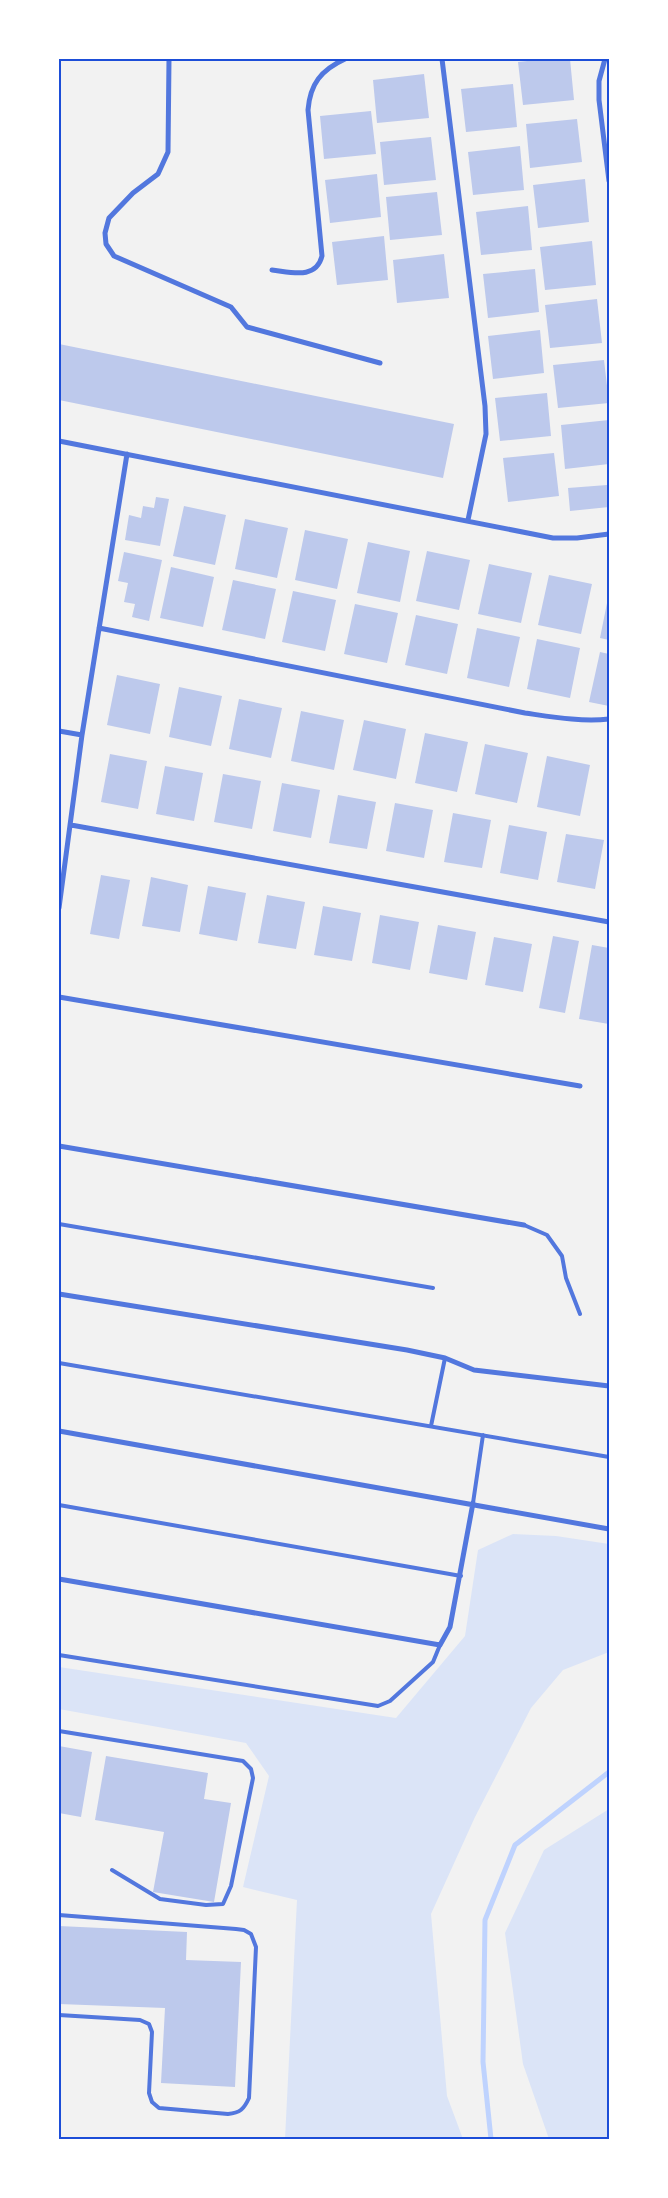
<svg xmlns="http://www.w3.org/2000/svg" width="668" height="2198" font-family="Mulish,sans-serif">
<rect width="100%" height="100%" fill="#f2f2f2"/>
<path fill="#dbe4f7" d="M513,1534l43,2 53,8v108l-46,18 -32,38 -56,109 -44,97 16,182 16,43h-178l12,-239 -54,-13 26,-111 -23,-33 -187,-34v-42l337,51 69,-82 13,-86z
M609,1809v330h-60l-26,-75 -18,-131 39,-83z"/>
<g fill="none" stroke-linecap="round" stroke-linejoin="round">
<path stroke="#bfd3fe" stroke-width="5" d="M491,2139l-8,-77 2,-142 30,-75 94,-73"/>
</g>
<path fill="#bdc9ec" d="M546,59h24l4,41 -51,5 -5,-43z
M424,74l5,44 -52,5 -4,-43z
M513,84l4,43 -51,5 -5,-43z
M371,111l5,43 -52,5 -4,-43z
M577,119l5,43 -52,6 -4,-44z
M431,137l5,43 -52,5 -4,-43z
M520,146l4,44 -51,5 -5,-43z
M377,174l4,43 -51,6 -5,-43z
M585,179l4,43 -51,6 -5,-43z
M437,192l5,43 -52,5 -4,-43z
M528,206l4,44 -51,5 -5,-43z
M384,236l4,44 -51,5 -5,-43z
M592,241l4,44 -51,5 -5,-43z
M444,254l5,44 -52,5 -4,-43z
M535,269l4,43 -51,6 -5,-44z
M597,299l5,44 -52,5 -5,-43z
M540,330l4,43 -51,6 -5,-43z
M59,344l395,80 -11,54 -384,-78z
M604,360l5,43 -51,5 -5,-43z
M547,393l4,43 -51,5 -5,-43z
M609,420v44l-44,5 -4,-44z
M554,453l5,43 -51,6 -5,-44z
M607,485l2,22 -39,4 -2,-23z
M156,497l13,2 -9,47 -35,-6 4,-25 12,3 2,-12 11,2z
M184,506l42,9 -11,50 -42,-9z
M245,519l43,9 -11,50 -42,-9z
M305,530l43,9 -11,50 -42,-9z
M368,542l42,9 -10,51 -43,-9z
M427,551l43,9 -11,50 -43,-9z
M124,552l38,8 -13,61 -17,-4 3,-13 -11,-2 4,-19 -10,-2z
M489,564l43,9 -11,50 -43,-9z
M171,567l43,10 -11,50 -43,-9z
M549,575l43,9 -11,50 -43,-9z
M233,580l43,9 -11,50 -43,-9z
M293,591l43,9 -11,51 -43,-9z
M608,598h1v42l-9,-2z
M355,604l43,9 -11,50 -43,-9z
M416,615l42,9 -11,50 -42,-9z
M477,628l43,9 -11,50 -42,-9z
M537,639l43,9 -10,50 -43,-9z
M600,652l9,2v52l-20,-4z
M117,675l43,9 -10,50 -43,-9z
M179,687l43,9 -11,50 -42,-9z
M239,699l43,9 -11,50 -42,-9z
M301,711l43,9 -10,50 -43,-9z
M364,720l42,9 -10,50 -43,-9z
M425,733l43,9 -11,50 -42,-9z
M485,744l43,9 -11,50 -42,-9z
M110,754l37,7 -9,48 -37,-7z
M547,756l43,9 -10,51 -43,-9z
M165,766l38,7 -9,48 -38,-7z
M223,774l38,7 -9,48 -38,-7z
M282,783l38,7 -9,48 -38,-7z
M338,795l38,7 -9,47 -38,-6z
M395,803l38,7 -9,48 -38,-7z
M453,813l38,7 -9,48 -38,-6z
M509,825l38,7 -9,48 -38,-7z
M566,834l38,6 -9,49 -38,-7z
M101,875l29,5 -11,59 -29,-5z
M151,877l37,8 -8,47 -38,-6z
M208,886l38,7 -9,48 -38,-7z
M267,895l38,7 -9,47 -38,-6z
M323,906l38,7 -9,48 -38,-6z
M380,915l39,7 -9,48 -38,-7z
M438,925l38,7 -9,48 -38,-7z
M553,936l26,5 -14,72 -26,-5z
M494,937l38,7 -9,48 -38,-7z
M592,945l17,3v76l-30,-5z
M59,1746l33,6 -11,65 -22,-4z
M106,1756l102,17 -4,26 27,4 -17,99 -61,-10 11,-60 -69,-12z
M59,1926l128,6 -1,28 55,2 -6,125 -74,-4 4,-75 -106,-4z"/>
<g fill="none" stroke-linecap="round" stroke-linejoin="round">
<path stroke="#5277de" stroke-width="4" d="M59,1224l374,64
M524,1225l23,10 15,21 4,22 14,36
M59,1363l550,94
M431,1426l14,-68
M473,1503l10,-68
M59,1505l402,71
M59,1655l319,51 12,-5 43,-39 7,-17
M59,1731l184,30 8,8 2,9 -22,108 -8,18 -17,1 -46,-6 -48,-29
M59,1915l177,14 8,1 7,4 5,13 -7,151c-5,11 -9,15 -21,16l-69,-6 -7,-6 -3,-9 3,-61 -3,-8 -9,-4 -81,-5"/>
<path stroke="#5277de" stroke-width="5" d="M169,59l-1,93 -10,22 -25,19 -24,25 -4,15 1,11 8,12 117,51 16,20 133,36
M442,59l43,347 1,28 -18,86
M605,59l-6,22v19l10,81
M272,270c19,2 44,10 50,-14l-14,-146c2,-26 13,-40 37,-51
M59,441l494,97h24l32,-4
M99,628l426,85c28,4 56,9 84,6
M59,731l23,4
M71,825l538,97
M59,908l23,-173 45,-281
M59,997l521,89
M59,1146l465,79
M59,1294l348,56 38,8 29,12 135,16
M59,1431l550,98
M59,1579l381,66 10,-18 23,-124"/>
</g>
<rect width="668" height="2198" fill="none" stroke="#ffffff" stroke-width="120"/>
<rect x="60" y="60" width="548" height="2078" fill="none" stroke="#1d4ed8" stroke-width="2"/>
</svg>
